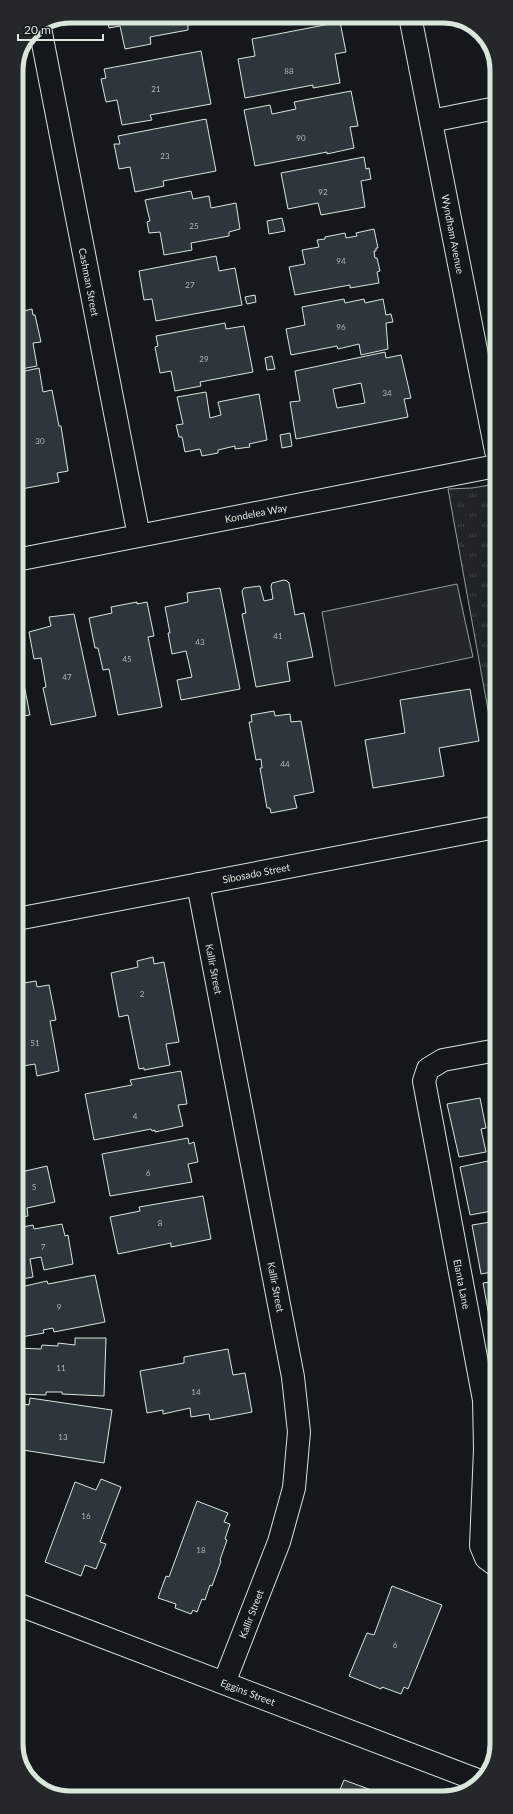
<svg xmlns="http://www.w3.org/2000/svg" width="513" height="1814" font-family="Lato,sans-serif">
<defs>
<pattern id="park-tufts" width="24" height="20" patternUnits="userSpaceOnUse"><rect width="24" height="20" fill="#202428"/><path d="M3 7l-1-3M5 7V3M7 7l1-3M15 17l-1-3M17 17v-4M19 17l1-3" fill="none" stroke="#404447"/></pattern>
</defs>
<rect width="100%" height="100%" fill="#14181c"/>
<path fill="url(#park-tufts)" stroke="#939e99" d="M496,484v270l-48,-265 24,-1z"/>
<path fill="#24282b" stroke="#939e99" d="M457,584l16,73 -138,29 -13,-74z"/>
<path fill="#2c363c" stroke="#d8e6dc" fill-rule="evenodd" d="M107,16h91l1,7 -11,2v5l-38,7 1,7 -26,5 -5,-23 -11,2z
M340,22l6,30 -11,2 5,29 -27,5v-3l-68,13 -7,-39 17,-3 -3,-17z
M201,51l10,53 -61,11 2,5 -30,5 -5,-25 -11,2 -5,-23 5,-1 -2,-9z
M351,91l7,35 -8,1 4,21 -27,6v-2l-72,14 -11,-56 26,-5 2,9 24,-5 -2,-7z
M206,119l10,52 -53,10 1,5 -29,6 -5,-25 -11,2 -5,-25h6l-2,-8z
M364,157l2,12 3,-1 2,11 -10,2 4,26 -44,8 -3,-12 -30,6 -7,-36z
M191,191l2,8 16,-3 2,12 25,-5 4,26 -11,3v4l-38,7 1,7 -28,5 -4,-23 -11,1 -2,-11 3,-1 -5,-21z
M282,218l3,13 -16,3 -2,-13z
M374,229l4,19h-2v3h-2l1,7h2l3,13 -3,1 2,11 -29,5v-3l-55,10 -6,-28 16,-3 -3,-14 17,-3 -2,-7 8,-1v-2l20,-4 1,5 11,-2 -1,-3z
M216,256l3,15 16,-3 7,37 -86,16 -4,-22 -8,1 -5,-29z
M255,295l1,7 -9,2 -2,-7z
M344,299l1,4 19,-4 1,4 18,-4 3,16 5,-1 2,8 -7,1 2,26 -27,6 -2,-11 -21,5 -1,-3 -46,9 -5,-26 19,-4 -3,-18z
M32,309l1,6h2l6,27 -8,1 4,23 -21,4v-57z
M225,323l1,6 18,-3 9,46 -53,10 1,4 -26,5 -4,-20 -11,2 -5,-26 3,-1 -2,-10z
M385,352l1,6 15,-3 10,43 -7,1 4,18 -112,22 -6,-37 10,-1 -5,-30zM361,383l4,20 -28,5 -4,-19z
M272,356l3,13 -8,1 -2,-12z
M39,368l4,24 9,-2 7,36h2l7,45 -11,2 2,9 -43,8v-117z
M206,392l4,26 11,-3 -3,-13 41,-8 8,46 -18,4 1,3 -15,2v-3l-17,4v3l-16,3 -2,-7 -15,3 -3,-15h-3l-3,-12 7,-1 -6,-27z
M290,433l2,13 -10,2 -2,-13z
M284,580l3,1 2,2 6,32 9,-2 9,44 -26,5 3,19 -34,6 -14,-73 4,-1 -4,-22 2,-3 16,-2 4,15 9,-2 -2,-12 1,-4z
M220,588l20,101 -59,11 -4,-20 15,-3 -6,-26 -14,3 -4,-21h2l-5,-26 23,-5 -1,-9z
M137,602v2l10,-2 7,34 -6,1 14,70 -44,8 -9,-46 -6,1 -5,-22h-3l-6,-30 23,-5 -1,-6z
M74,614l22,102 -45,9 -8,-37 3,-1 -5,-29 -7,1 -5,-27 22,-6 -2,-9z
M16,639h2l5,25h-3l10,51 -14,2z
M470,689l9,52 -40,7 5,28 -71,12 -8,-48 40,-7 -5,-33z
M274,711l1,5 15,-2 1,8 10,-1 13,71 -20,4 3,12 -26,5 -1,-5h-3l-7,-40h2l-1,-9 -5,1 -7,-38h3l-1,-7z
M153,957l1,7 10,-2 15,80 -13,2 4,21 -26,5v-2l-5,1 -11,-54 -9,2 -8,-44 27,-6 -1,-6z
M23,980l1,3 12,-2 1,6 12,-2 7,35 -6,1 9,50 -22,5 -2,-12 -18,3v-86z
M181,1071l6,33 -9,1 5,21 -28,6v-2l-3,1 -1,-2 -57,11 -9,-46 47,-9 -2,-5z
M480,1098l6,30 -5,1 5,23 -27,5 -12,-53z
M188,1138l1,6 5,-2 4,20 -10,2 4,18 -82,14 -8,-42z
M488,1161l9,49 -27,5 -10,-48z
M47,1166l8,36 -28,6 1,8 -11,2v-45z
M203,1196l8,43 -40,8v-4l-53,11 -8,-37 30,-6 -1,-4z
M497,1221v50l-16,3 -9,-49z
M62,1224l3,12 3,-1 5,29 -29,6 -3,-13 -11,2 3,18 -16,3v-52l16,-3 1,4z
M95,1275l10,47 -51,10 -1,-4 -10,2 1,3 -23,4 -1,-3 -3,1v-44l4,-1v-3l26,-6 1,3z
M497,1281v50l-5,1 -9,-49z
M75,1338h31l-2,58 -42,-2v-2h-16v3l-26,-1v-7h-3v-39l24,1 1,-4 16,1v-3l17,2z
M228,1349l5,26 12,-2 7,39 -42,8 -1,-6 -18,3 -1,-9 -27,6v-4l-16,3 -7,-42 44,-8v-6z
M30,1398l82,12 -8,53 -87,-14 2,-21h-2v-25l12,2z
M101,1479l20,8 -21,55 6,2 -10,25 -11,-4 -4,11 -36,-14 30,-80 21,8z
M197,1501l31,12 -4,9 6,2 -5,15 2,1 -7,20 1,1 -9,25 -2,-1 -5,15 -3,-1 -5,13 -4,-2 -2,4 -16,-6 1,-4 -18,-6 8,-22 3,1z
M392,1586l50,19 -34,84 -4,-2 -3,7 -19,-7 -1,2 -32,-13 18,-43 7,2z
M344,1780l30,11 -2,6h-35z"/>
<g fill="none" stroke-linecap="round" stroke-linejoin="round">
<g stroke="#d8e6dc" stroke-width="24">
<path id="minor" d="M40,28l99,508
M431,121l65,-13
M16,560l480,-94
M198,884l95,493 6,55 -5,56 -15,54 -55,141
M17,919l479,-92
M497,1050l-54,10 -15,9 -4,12 60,319 1,49 -4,97 5,12 11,8
M17,1604l463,177"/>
</g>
<g stroke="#d8e6dc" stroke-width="24">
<path id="tertiary" d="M410,16l86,435"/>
</g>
<use href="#minor" stroke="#14181c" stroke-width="22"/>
<use href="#tertiary" stroke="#14181c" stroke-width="22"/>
</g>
<g text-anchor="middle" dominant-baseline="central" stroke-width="3" stroke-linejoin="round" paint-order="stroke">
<g font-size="8" fill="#adbab4">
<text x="289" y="71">88</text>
<text x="156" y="89">21</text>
<text x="301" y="138">90</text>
<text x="165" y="156">23</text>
<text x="323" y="192">92</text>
<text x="194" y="226">25</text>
<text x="341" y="261">94</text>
<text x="190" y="285">27</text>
<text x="341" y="327">96</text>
<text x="204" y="359">29</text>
<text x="387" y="393">34</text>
<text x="40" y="441">30</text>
<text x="278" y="636">41</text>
<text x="200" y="642">43</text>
<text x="127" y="659">45</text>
<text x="67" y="677">47</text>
<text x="285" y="764">44</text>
<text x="142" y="994">2</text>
<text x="35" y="1043">51</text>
<text x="135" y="1116">4</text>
<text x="148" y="1173">6</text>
<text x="34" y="1187">5</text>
<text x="160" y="1223">8</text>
<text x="43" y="1247">7</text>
<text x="59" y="1307">9</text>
<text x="61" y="1368">11</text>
<text x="196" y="1392">14</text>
<text x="63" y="1437">13</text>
<text x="86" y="1516">16</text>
<text x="201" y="1550">18</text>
<text x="395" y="1645">6</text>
</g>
<g font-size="10" fill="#d8e6dc" stroke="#14181c">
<text transform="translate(453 234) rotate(79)">Wyndham Avenue</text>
<text transform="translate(89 282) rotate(79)">Cashman Street</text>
<text transform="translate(256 513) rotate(-11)">Kondelea Way</text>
<text transform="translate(256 873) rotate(-11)">Sibosado Street</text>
<text transform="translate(214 969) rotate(79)">Kallir Street</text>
<text transform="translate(462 1284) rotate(79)">Elanta Lane</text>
<text transform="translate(276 1287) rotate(79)">Kallir Street</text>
<text transform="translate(251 1614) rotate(-69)">Kallir Street</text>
<text transform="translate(248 1692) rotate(21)">Eggins Street</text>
</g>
</g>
<path d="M0 0H513V1814H0ZM70 23H443A47 47 0 0 1 490 70V1744A47 47 0 0 1 443 1791H70A47 47 0 0 1 23 1744V70A47 47 0 0 1 70 23Z" fill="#24282b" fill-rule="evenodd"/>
<path fill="none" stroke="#d8e6dc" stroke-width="5" d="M70 23H443A47 47 0 0 1 490 70V1744A47 47 0 0 1 443 1791H70A47 47 0 0 1 23 1744V70A47 47 0 0 1 70 23Z"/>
<path d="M18 34v6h85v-6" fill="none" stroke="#d8e6dc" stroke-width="2"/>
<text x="24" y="34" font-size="12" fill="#d8e6dc" stroke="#14181c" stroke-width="3" paint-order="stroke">20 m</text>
</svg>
